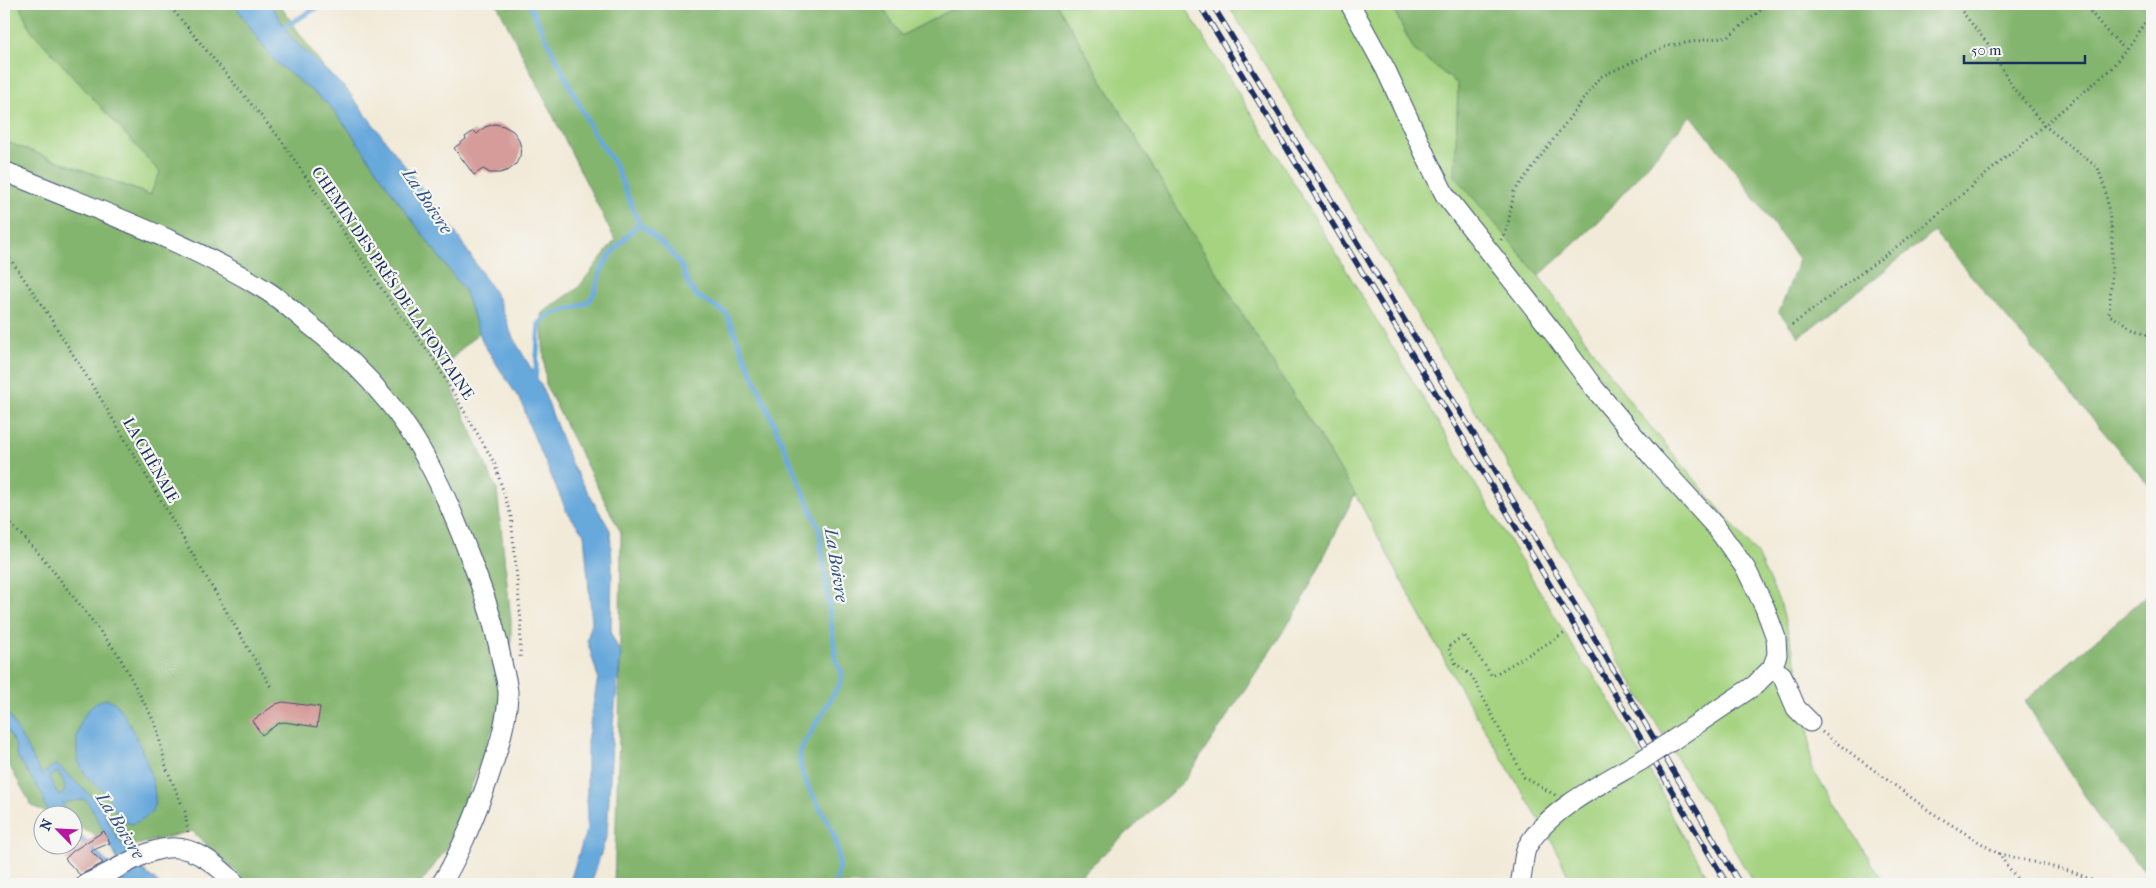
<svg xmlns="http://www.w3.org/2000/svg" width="2156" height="888" font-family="'IM FELL French Canon',serif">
<rect width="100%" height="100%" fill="#f6f6f2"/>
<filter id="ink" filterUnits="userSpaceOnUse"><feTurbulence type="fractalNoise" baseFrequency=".02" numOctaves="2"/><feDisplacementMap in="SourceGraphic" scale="10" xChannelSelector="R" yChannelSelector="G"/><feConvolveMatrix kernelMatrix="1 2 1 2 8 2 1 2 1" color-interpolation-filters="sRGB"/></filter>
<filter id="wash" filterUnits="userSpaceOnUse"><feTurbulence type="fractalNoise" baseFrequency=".0096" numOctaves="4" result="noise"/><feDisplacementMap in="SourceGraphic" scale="20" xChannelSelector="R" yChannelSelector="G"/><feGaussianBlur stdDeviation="1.12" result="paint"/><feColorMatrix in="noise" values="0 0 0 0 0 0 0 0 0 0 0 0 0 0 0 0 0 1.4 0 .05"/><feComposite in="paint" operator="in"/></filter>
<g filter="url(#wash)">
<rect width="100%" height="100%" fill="#f2ead8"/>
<path fill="#a5d380" stroke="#60816f" d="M4,4h15l12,26 129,142 -9,23 -147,-54z
M881,4h81l-61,32z
M1057,4h126l89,143 311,516 9,9 28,46 46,82 3,11 43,73h-140l-19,-41 -95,-158 -103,-191 -168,-269z
M1228,4h163l23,46 44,34 -2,92 83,100 96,132 121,145 25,52 26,99 4,63 74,117h-131l-45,-78 -16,-21 -71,-119 -74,-135z"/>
<path fill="#84b56e" stroke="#507266" d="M19,4h260l217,312 -53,51 54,123 14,130v49l-24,76 -39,102 -28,37h-171l-57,-53 -68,17 -51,-23 -1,-9 -20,-1 -20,-9 -28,-50v-615l146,54 10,-23 -129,-142z
M497,4h384l20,32 61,-32h95l130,221 168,269 -57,115 -113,171 -114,104h-457l5,-148 2,-203 -75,-147 -5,-72 37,-26 37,-48z
M1391,4h761v485l-218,-257 -135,105 -20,-25 20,-52 -62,-86 -46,-59 -92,106 -60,55 -84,-100 3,-92 -44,-34z
M2152,591v289l-50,-57 -77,-122z"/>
<path fill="#68a9dc" stroke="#426c9d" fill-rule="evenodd" d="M234,4h37l20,34 56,52 16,21 92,121 43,66 15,40 28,47 30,78 39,67 2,33 -1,71 10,20 -8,70 -6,111 -16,49h-22l18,-56v-86l11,-65 -11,-37 5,-18 -8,-88 -17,-22 -38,-87 -6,-20 -40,-62 -19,-53 -64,-86 -51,-74 -21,-26 -51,-41 -12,-14z
M106,699c3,1 8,2 10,5 15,16 45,82 38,102 -4,11 -14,15 -23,18 -15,-4 -17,-17 -24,-29 -6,-8 -14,-11 -20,-18 -19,-22 -11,-72 19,-78z
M4,706l38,69 14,-11 43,39 20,38 23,24 -2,2 19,17h-41l-10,-16 -35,-30v-16l10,16 24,24 6,2 5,-3 -24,-49 -9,-13 -23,4 6,12h-17l-7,-11v-7l-27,-41 -2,-12 -11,-19zM58,772l7,12 -1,9 -5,3 -10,-19z"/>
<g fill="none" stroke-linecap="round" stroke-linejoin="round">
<path stroke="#68a9dc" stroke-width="5" d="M529,4l64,128 21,31 25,60 30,27 13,17 6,17 9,12 29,17 93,215 17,132 6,13 -1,9 -40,67c-10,43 54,76 34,135
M281,29l42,-25
M535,383l4,-59c12,-17 36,-11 51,-24 7,-8 7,-20 11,-29 8,-18 25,-33 38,-48"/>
</g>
<g id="blocks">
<path fill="#d59c9a" d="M495,124l9,2 9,5 5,7 3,9 -1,9 -4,8 -7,6 -9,3h-10l-7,-4 -9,6 -20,-27 12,-9 -1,-2 9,-6 3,3 8,-7z
M283,702l37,5 -3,20 -33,-5 -5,1 -17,12 -10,-14 24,-17z
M104,831l6,12 -19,8 12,12 -23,12 -15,-16 8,-8z"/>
</g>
</g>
<g filter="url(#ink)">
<use href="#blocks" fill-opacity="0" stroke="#3b4b70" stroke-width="1"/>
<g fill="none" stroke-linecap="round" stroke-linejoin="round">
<g stroke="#3b4b70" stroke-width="21">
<path id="minor" d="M1350,4l36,66 42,91 17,34 107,136 42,57 59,70 63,69 30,42 19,39 11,30 1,17 -5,13 -17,17 -85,57
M4,171c88,38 180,68 263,120 13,8 26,20 38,30 31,24 59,51 84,82 40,49 65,111 87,170 12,31 21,61 27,94 2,7 4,16 5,24 1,44 -42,156 -67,193
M1772,668l10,7 14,33 14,14
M86,884c65,-30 88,-64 150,0
M1520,884c3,-10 3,-30 7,-37 21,-38 78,-65 115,-87"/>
</g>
<path stroke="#3b4b70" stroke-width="3" stroke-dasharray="1 4" stroke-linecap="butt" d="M168,4l113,136 107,158 43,57 63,107 17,54 10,105 -1,39
M1956,4l32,40 26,45 31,37 53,42 7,20 7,43v40l-3,44 43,22
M2084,4l24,29 17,15
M1501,240l6,-11 7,-37 86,-115 67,-31 62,-10 39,-32
M4,250l40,58 60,96 167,283
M1792,325l136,-102 183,-154 41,-56
M4,517l39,41 75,96 38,71 10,42 19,45 3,21
M1822,732l109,80 66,41 76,19 28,12
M1555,795l-31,-18 -52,-101 -16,-12 -8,-17 16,-12 28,41 73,-43
M1998,853l23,31
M836,880l34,4"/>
<use href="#minor" stroke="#fff" stroke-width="19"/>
<g stroke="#1b2f5e" stroke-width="5.5">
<path id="rail" d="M1199,4l267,439 261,441
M1212,4l263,432 265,448"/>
</g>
<use href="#rail" stroke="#f6f6f2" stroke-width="4" stroke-dasharray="11" stroke-linecap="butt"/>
<g stroke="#3b4b70" stroke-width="21" stroke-linecap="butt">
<path id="minor-bridge" d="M1642,760l28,-18"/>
</g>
<use href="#minor-bridge" stroke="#fff" stroke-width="19"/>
</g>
</g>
<g text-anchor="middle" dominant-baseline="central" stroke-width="4.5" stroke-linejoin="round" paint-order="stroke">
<g font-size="16" fill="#1b2f5e" stroke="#f6f6f2">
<text transform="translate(393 283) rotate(56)">CHEMIN DES PRÉS DE LA FONTAINE</text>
<text transform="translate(151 460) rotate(60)">LA CHÊNAIE</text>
</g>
<g font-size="18" font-style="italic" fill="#325484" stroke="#f6f6f2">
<text transform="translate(427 201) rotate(56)">La Boivre</text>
<text transform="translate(836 565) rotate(81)">La Boivre</text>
<text transform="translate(120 826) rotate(58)">La Boivre</text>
</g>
</g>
<rect width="2156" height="888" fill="none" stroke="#f6f6f2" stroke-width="20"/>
<g transform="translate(58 830) rotate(294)"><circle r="24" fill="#f6f6f2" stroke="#9ea6b7"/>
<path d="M0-4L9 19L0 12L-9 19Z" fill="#b5179e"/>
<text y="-8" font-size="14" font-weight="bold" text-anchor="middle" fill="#1b2f5e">N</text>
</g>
<path d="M1964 55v8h121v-8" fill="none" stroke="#1b2f5e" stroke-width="2.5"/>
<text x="1971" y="55" font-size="15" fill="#1b2f5e" stroke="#f6f6f2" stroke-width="4" paint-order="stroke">50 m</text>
</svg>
